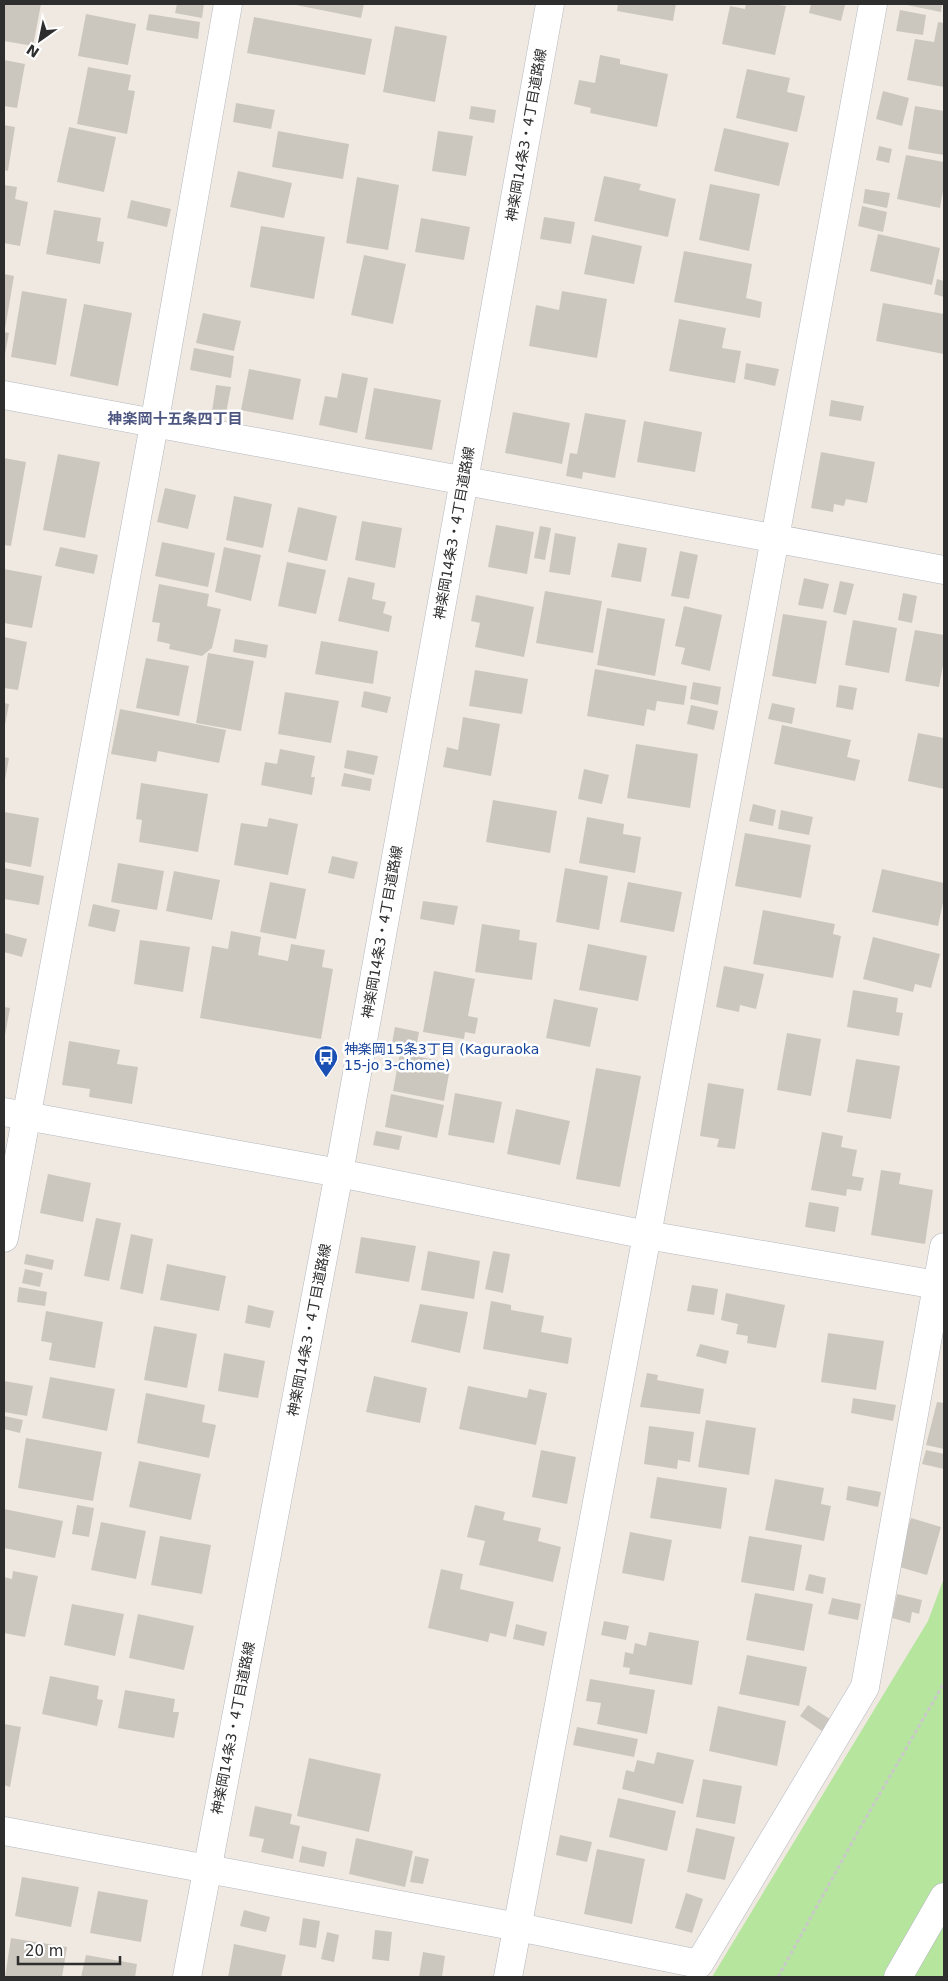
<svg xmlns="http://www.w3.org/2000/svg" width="948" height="1981" font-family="'DejaVu Sans','Noto Sans JP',sans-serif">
<rect width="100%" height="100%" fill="#efe9e1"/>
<path fill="#b6e59e" d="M944,1578v399h-232l216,-356z"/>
<path fill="#cbc7bf" d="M4,4h37l-8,42 -29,-5z
M177,4h27l-2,14 -27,-5z
M291,4h73l-3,14z
M618,4h58l-3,17 -56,-10z
M746,4h26l14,2 -11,49 -53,-11 8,-38 15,3z
M811,4l34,1 -4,16 -32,-8z
M902,4h40l-1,8z
M900,10l26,5 -3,20 -27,-4z
M86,14l50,10 -8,41 -50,-9z
M149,14l51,8 -2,17 -52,-9z
M254,17l118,22 -7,36 -118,-22z
M938,22l6,1v64l-37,-7 8,-41 19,3z
M395,26l52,10 -12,66 -52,-10z
M600,55l20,4v5l48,10 -11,53 -67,-14 1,-5 -17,-4 5,-24 16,3z
M4,60l21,4 -8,44 -13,-2z
M88,67l43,8 -3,15 7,1 -8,43 -50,-10z
M747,69l43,9 -3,14 18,4 -8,36 -61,-14z
M883,91l26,7 -7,28 -26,-7z
M236,103l39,7 -4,19 -38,-7z
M471,106l25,4 -2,13 -25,-4z
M915,106l29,5v44l-36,-6z
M4,125l11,2 -7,44 -4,-1z
M69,127l47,10 -12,55 -47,-10z
M724,128l65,15 -10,43 -65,-15z
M278,131l71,13 -6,35 -71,-12z
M438,131l35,5 -7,40 -34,-5z
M879,146l13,3 -3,14 -13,-3z
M906,155l38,7v23l-4,23 -43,-9z
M238,171l54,12 -8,35 -54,-11z
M604,176l37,8 -2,6 37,9 -8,38 -74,-16z
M357,177l42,8 -11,65 -42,-7z
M710,184l50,10 -11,57 -50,-11z
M4,185l13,2 -2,12 13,3 -8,44 -16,-3z
M865,189l25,4 -3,15 -24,-5z
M131,200l40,9 -4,18 -40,-9z
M862,206l25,6 -4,20 -25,-6z
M54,210l47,8 -4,23 7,1 -4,22 -54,-10z
M544,217l31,5 -4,22 -31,-5z
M421,218l49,9 -6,33 -49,-8z
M261,226l64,11 -11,62 -64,-12z
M878,234l62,14 -8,37 -62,-14z
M592,235l50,11 -8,38 -50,-10z
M684,251l68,13 -6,34 16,4 -2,16 -86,-16z
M364,255l42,9 -13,60 -42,-9z
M4,274l10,2 -9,53h-1z
M937,279l7,2v16l-10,-3z
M22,291l45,8 -11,66 -45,-8z
M562,291l45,8 -10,59 -68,-12 7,-41 23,5z
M883,303l61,11v40l-68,-13z
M84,304l48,9 -14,73 -48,-10z
M203,313l38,8 -7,30 -38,-8z
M679,319l47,9 -4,20 19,3 -6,32 -66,-12z
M4,332l5,1 -4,21h-1z
M194,348l40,8 -3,22 -41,-8z
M746,363l33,6 -4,17 -31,-7z
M249,369l52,10 -8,41 -52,-10z
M342,373l26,5 -11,55 -38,-8 6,-29 12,2z
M216,385l15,2 -5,26 -14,-2z
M374,388l67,12 -9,50 -67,-11z
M831,400l33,6 -3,15 -32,-5z
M513,412l57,11 -8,41 -57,-11z
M585,413l41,7 -11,58 -32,-6 -1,7 -16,-3 4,-23 7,1z
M644,421l58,11 -7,40 -58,-10z
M821,452l54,10 -8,41 -21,-4 -2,7 -10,-2 -1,8 -22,-4z
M58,454l42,8 -15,76 -42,-8z
M4,458l22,4 -15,84 -7,-1z
M165,488l31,7 -8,34 -31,-7z
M234,496l38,8 -9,44 -37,-8z
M298,507l39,9 -10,45 -39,-9z
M362,521l40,7 -7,40 -40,-8z
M496,525l38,7 -7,42 -39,-7z
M540,526l11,2 -6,32 -11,-2z
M555,533l21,4 -6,38 -21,-3z
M162,542l53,11 -7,34 -53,-11z
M618,543l29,5 -6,34 -30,-5z
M60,547l38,8 -4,19 -39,-8z
M224,547l37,8 -10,46 -36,-9z
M680,551l18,4 -9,44 -18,-3z
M287,562l39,8 -10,44 -38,-8z
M4,569l38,7 -10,52 -28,-5z
M348,577l27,6 -3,16 14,3 -3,11 9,3 -3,16 -51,-11z
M804,578l25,6 -6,25 -25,-4z
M840,581l14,3 -8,31 -13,-3z
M159,584l50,10 -2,12 14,3 -9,39 -10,8 -33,-7 1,-5 -13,-3 3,-18 -8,-1z
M545,591l57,10 -9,52 -57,-10z
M903,593l14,3 -5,27 -14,-3z
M476,595l58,12 -10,50 -49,-10 5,-24 -9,-2z
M684,606l38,9 -12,56 -29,-7 4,-16 -10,-2z
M607,608l58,11 -10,57 -58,-11z
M783,614l44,7 -11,63 -44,-8z
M853,620l44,8 -8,45 -44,-8z
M915,630l29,5v25l-5,27 -34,-6z
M4,637l23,5 -9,48 -14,-2z
M235,639l33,6 -2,13 -33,-6z
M321,641l57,10 -5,33 -58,-10z
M208,653l46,8 -13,70 -45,-8z
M146,658l43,8 -10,50 -43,-8z
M595,669l92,17 -3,19 -27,-4 -2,10 -8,-2 -3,17 -57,-10z
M475,670l53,9 -6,35 -53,-8z
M693,682l28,5 -3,18 -28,-6z
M839,685l18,3 -4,22 -17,-3z
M364,691l27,6 -4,16 -26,-6z
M285,692l54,9 -8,42 -53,-9z
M4,703l5,1 -4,21h-1z
M772,703l23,5 -3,16 -24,-5z
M691,705l27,6 -4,19 -27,-6z
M120,709l106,21 -7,33 -61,-12 -2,11 -45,-8z
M463,717l37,7 -9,52 -48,-9 4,-20 11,3z
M782,725l69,15 -4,17 13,3 -5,21 -81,-17z
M918,733l26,5v51l-36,-8z
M636,744l62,10 -8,54 -63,-10z
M280,749l35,7 -4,21h4l-3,18 -51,-10 4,-23 12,2z
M347,750l31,6 -4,19 -30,-7z
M4,757l5,1 -4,22h-1z
M584,769l25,6 -7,29 -24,-5z
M344,773l28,6 -2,12 -29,-5z
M141,783l67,11 -10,58 -59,-10 3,-22 -6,-1z
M493,800l64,11 -7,42 -64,-11z
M753,804l23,6 -3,16 -24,-5z
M781,810l32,7 -4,18 -31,-6z
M4,812l35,6 -8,49 -27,-5z
M587,817l37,7 -1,10 18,3 -6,36 -56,-10z
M269,818l29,6 -10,51 -54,-10 7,-42 26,4z
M745,833l66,12 -10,53 -66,-12z
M332,856l26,6 -4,17 -26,-6z
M118,863l46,8 -7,39 -46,-8z
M4,868l40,8 -5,29 -35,-6z
M565,868l43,8 -9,54 -43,-8z
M882,869l62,14v15l-6,28 -66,-14z
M174,871l46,9 -8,40 -46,-9z
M270,882l36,7 -10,50 -36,-7z
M628,882l54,10 -8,40 -54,-10z
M423,901l35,5 -4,19 -34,-6z
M93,904l27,6 -5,22 -27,-6z
M763,910l72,14 -2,10 8,2 -8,42 -80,-14z
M482,924l38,6 -1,10 18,3 -5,37 -57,-8z
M231,931l30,6 -3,18 30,6 3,-17 34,6 -3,17 11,2 -12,70 -121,-21 12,-72 16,3z
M4,933l23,6 -5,18 -18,-5z
M873,937l67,17 -9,34 -16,-4 -2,8 -50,-13z
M140,940l50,7 -7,45 -49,-8z
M588,944l59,12 -9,45 -59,-11z
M724,966l40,8 -8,35 -16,-4 -1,7 -23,-5z
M434,971l41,8 -7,37 10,2 -3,16 -10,-2 -1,7 -41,-7z
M853,990l45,8 -2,14 7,1 -4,23 -52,-9z
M554,999l44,9 -8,39 -44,-9z
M4,1007l6,1 -5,27h-1z
M395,1027l24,5 -3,16 -24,-5z
M787,1033l34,6 -10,57 -34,-6z
M69,1041l51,9 -3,14 21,3 -6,37 -43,-7 1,-8 -28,-4z
M400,1053l51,10 -7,38 -51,-10z
M856,1059l44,7 -9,53 -44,-7z
M596,1068l45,8 -21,111 -44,-8z
M708,1083l36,6 -9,60 -18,-2 2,-8 -19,-3z
M455,1093l47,9 -8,41 -46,-8z
M391,1094l53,11 -7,33 -52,-11z
M516,1109l54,12 -10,44 -53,-11z
M376,1131l26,5 -3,14 -26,-5z
M822,1132l21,4 -2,11 16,3 -5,26 12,2 -3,13 -14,-2 -1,7 -35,-6z
M881,1170l20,3 -2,11 34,6 -8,54 -54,-9z
M48,1174l43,9 -8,39 -43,-9z
M809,1202l30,5 -4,25 -30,-5z
M96,1218l25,5 -12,58 -25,-5z
M131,1234l22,5 -10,55 -23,-5z
M361,1237l55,9 -7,36 -54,-9z
M428,1251l52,10 -6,38 -53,-9z
M493,1251l17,3 -7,39 -18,-4z
M26,1254l28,6 -2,10 -28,-6z
M167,1264l59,12 -7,35 -59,-11z
M25,1269l18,4 -3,14 -18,-4z
M692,1285l26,4 -4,26 -27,-4z
M19,1287l28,5 -2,14 -28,-4z
M726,1293l59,12 -9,43 -29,-5 1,-7 -12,-2 2,-10 -17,-4z
M491,1301l20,4v5l33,6 -3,16 31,6 -4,26 -85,-15z
M420,1304l48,8 -8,41 -49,-11z
M248,1305l26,6 -4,17 -25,-5z
M46,1311l57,11 -8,46 -46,-8 3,-17 -11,-2z
M154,1326l43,8 -10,54 -43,-8z
M828,1333l56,8 -8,49 -55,-8z
M700,1344l29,7 -3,13 -30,-8z
M224,1353l41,8 -7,37 -40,-7z
M647,1373l11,2 -1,5 47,9 -4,25 -60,-7z
M374,1376l53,12 -7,35 -54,-11z
M50,1377l65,12 -8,42 -65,-13z
M4,1381l29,5 -6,30 -23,-4z
M468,1386l59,12 2,-9 18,4 -11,52 -77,-16z
M146,1393l59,12 -3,17 14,3 -7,33 -72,-15z
M853,1398l43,7 -3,16 -42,-8z
M937,1402l7,1v46l-18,-4z
M4,1416l19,4 -3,13 -16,-4z
M706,1420l50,8 -7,47 -51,-8z
M649,1426l45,6 -4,30 -12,-2 -1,9 -33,-5z
M26,1438l76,14 -9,49 -75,-13z
M541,1450l35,7 -9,47 -35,-7z
M926,1450l18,4v15l-22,-5z
M139,1461l62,13 -10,46 -62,-13z
M657,1477l70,11 -6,41 -71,-11z
M775,1479l49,9 -3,16 10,2 -7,35 -59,-11z
M848,1486l33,6 -3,15 -32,-7z
M77,1505l17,3 -5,29 -17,-3z
M475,1505l30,7 -2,8 38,8 -3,13 23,6 -8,35 -74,-17 6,-24 -18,-4z
M4,1509l59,12 -8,37 -51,-10z
M911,1518l30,9 -14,48 -31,-9z
M101,1522l45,9 -10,48 -45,-9z
M630,1532l42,8 -8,41 -42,-8z
M160,1536l51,9 -9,49 -51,-9z
M749,1536l53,9 -8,46 -53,-9z
M441,1569l22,5 -3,15 54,13 -8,35 -16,-4 -2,9 -60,-14z
M13,1571l25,5 -13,61 -21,-4v-56l8,2z
M809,1574l17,4 -3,16 -18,-4z
M755,1593l58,11 -9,47 -58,-11z
M897,1594l25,6 -3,14 -7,-2 -2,11 -18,-5z
M832,1598l29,6 -3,16 -30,-6z
M72,1604l52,10 -9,42 -51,-11z
M138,1614l56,12 -10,44 -55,-12z
M604,1621l25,5 -3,14 -25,-5z
M516,1624l31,8 -3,14 -31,-7z
M649,1632l50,9 -7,44 -63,-11 1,-6 -7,-1 2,-15 8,2 2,-11 11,3z
M747,1655l60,12 -8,39 -60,-12z
M50,1676l49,10 -2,13 6,1 -6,26 -55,-12z
M590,1679l65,11 -8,44 -50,-10 4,-21 -15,-2z
M125,1690l50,9 -2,13h6l-5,26 -56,-10z
M808,1705l22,14 -8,12 -22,-15z
M718,1706l68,15 -9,45 -68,-15z
M4,1724l17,3 -11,60 -6,-2z
M577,1727l61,12 -4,18 -61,-12z
M657,1752l37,8 -11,44 -61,-15 4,-19 8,2 3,-12 17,4z
M309,1758l72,16 -12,58 -72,-16z
M703,1779l39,7 -7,38 -39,-7z
M618,1798l58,13 -9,40 -58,-14z
M255,1806l37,8 -2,10 10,2 -7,33 -32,-7 3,-13 -15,-3z
M696,1828l39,9 -10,43 -38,-8z
M560,1835l32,7 -5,20 -31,-7z
M356,1838l57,13 -8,36 -56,-13z
M302,1846l25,6 -3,15 -25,-5z
M597,1849l48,10 -13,65 -48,-10z
M415,1856l14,3 -6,25 -13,-2z
M22,1877l57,10 -8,40 -56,-11z
M98,1891l50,9 -7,42 -51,-9z
M686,1893l17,6 -11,34 -17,-5z
M244,1910l26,7 -4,15 -26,-6z
M303,1918l17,3 -4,27 -17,-3z
M375,1930l17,2 -3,29 -17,-2z
M327,1932l12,3 -5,27 -13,-3z
M11,1938l56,9 -5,30h-57z
M234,1944l52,11 -5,22h-53z
M423,1952l22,4 -3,21h-23z
M86,1955l51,9 -2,13h-54z"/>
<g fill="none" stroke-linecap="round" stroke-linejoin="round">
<g stroke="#b4b7c1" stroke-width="29">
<path id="minor" d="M4,395l940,175
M4,1112l335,61 308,62 290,50
M4,1238l150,-813 74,-421
M4,1831l514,96 181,37 166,-277 79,-440
M187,1977l152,-804 211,-1169
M508,1977l139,-742 226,-1231
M898,1977l46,-80"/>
</g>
<path stroke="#c9c9c9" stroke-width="3" stroke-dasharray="4 2.5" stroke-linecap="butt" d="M778,1977l82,-149 84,-145"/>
<use href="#minor" stroke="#fff" stroke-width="28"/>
</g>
<defs>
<g id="bus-pin" transform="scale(1.25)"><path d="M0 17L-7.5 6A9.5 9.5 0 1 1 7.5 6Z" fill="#1a4fb4" stroke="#fff"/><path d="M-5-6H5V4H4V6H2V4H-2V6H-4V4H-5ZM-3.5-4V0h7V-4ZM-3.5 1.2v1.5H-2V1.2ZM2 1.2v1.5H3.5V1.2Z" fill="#fff"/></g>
</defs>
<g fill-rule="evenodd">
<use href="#bus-pin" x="326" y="1057"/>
</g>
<g text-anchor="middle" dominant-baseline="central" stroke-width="5" stroke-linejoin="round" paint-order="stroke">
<g font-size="14" fill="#2e2e2e" stroke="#fff">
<text transform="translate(526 135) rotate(-80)">神楽岡14条3・4丁目道路線</text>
<text transform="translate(454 533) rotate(-80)">神楽岡14条3・4丁目道路線</text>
<text transform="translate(382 932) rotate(-80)">神楽岡14条3・4丁目道路線</text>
<text transform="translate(309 1330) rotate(-79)">神楽岡14条3・4丁目道路線</text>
<text transform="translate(233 1728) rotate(-79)">神楽岡14条3・4丁目道路線</text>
</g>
<g font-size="14" fill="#164399" stroke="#fff" text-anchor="start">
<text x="344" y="1049">神楽岡15条3丁目 (Kaguraoka<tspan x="344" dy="16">15-jo 3-chome)</tspan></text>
</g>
<g font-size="15" font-weight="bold" fill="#4d5680" stroke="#fff">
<text x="175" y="419">神楽岡十五条四丁目</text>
</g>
</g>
<rect width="948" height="1981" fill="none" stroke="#2e2e2e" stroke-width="10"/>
<g transform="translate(40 40) rotate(213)" stroke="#ffffff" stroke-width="4" paint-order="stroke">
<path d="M0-4L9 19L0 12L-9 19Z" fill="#2e2e2e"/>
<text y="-8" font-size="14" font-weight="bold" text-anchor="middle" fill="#2e2e2e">N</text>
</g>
<path d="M18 1956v8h102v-8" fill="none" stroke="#2e2e2e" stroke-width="2.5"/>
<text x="25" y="1956" font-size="15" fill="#2e2e2e" stroke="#ffffff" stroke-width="4" paint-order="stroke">20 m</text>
</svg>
